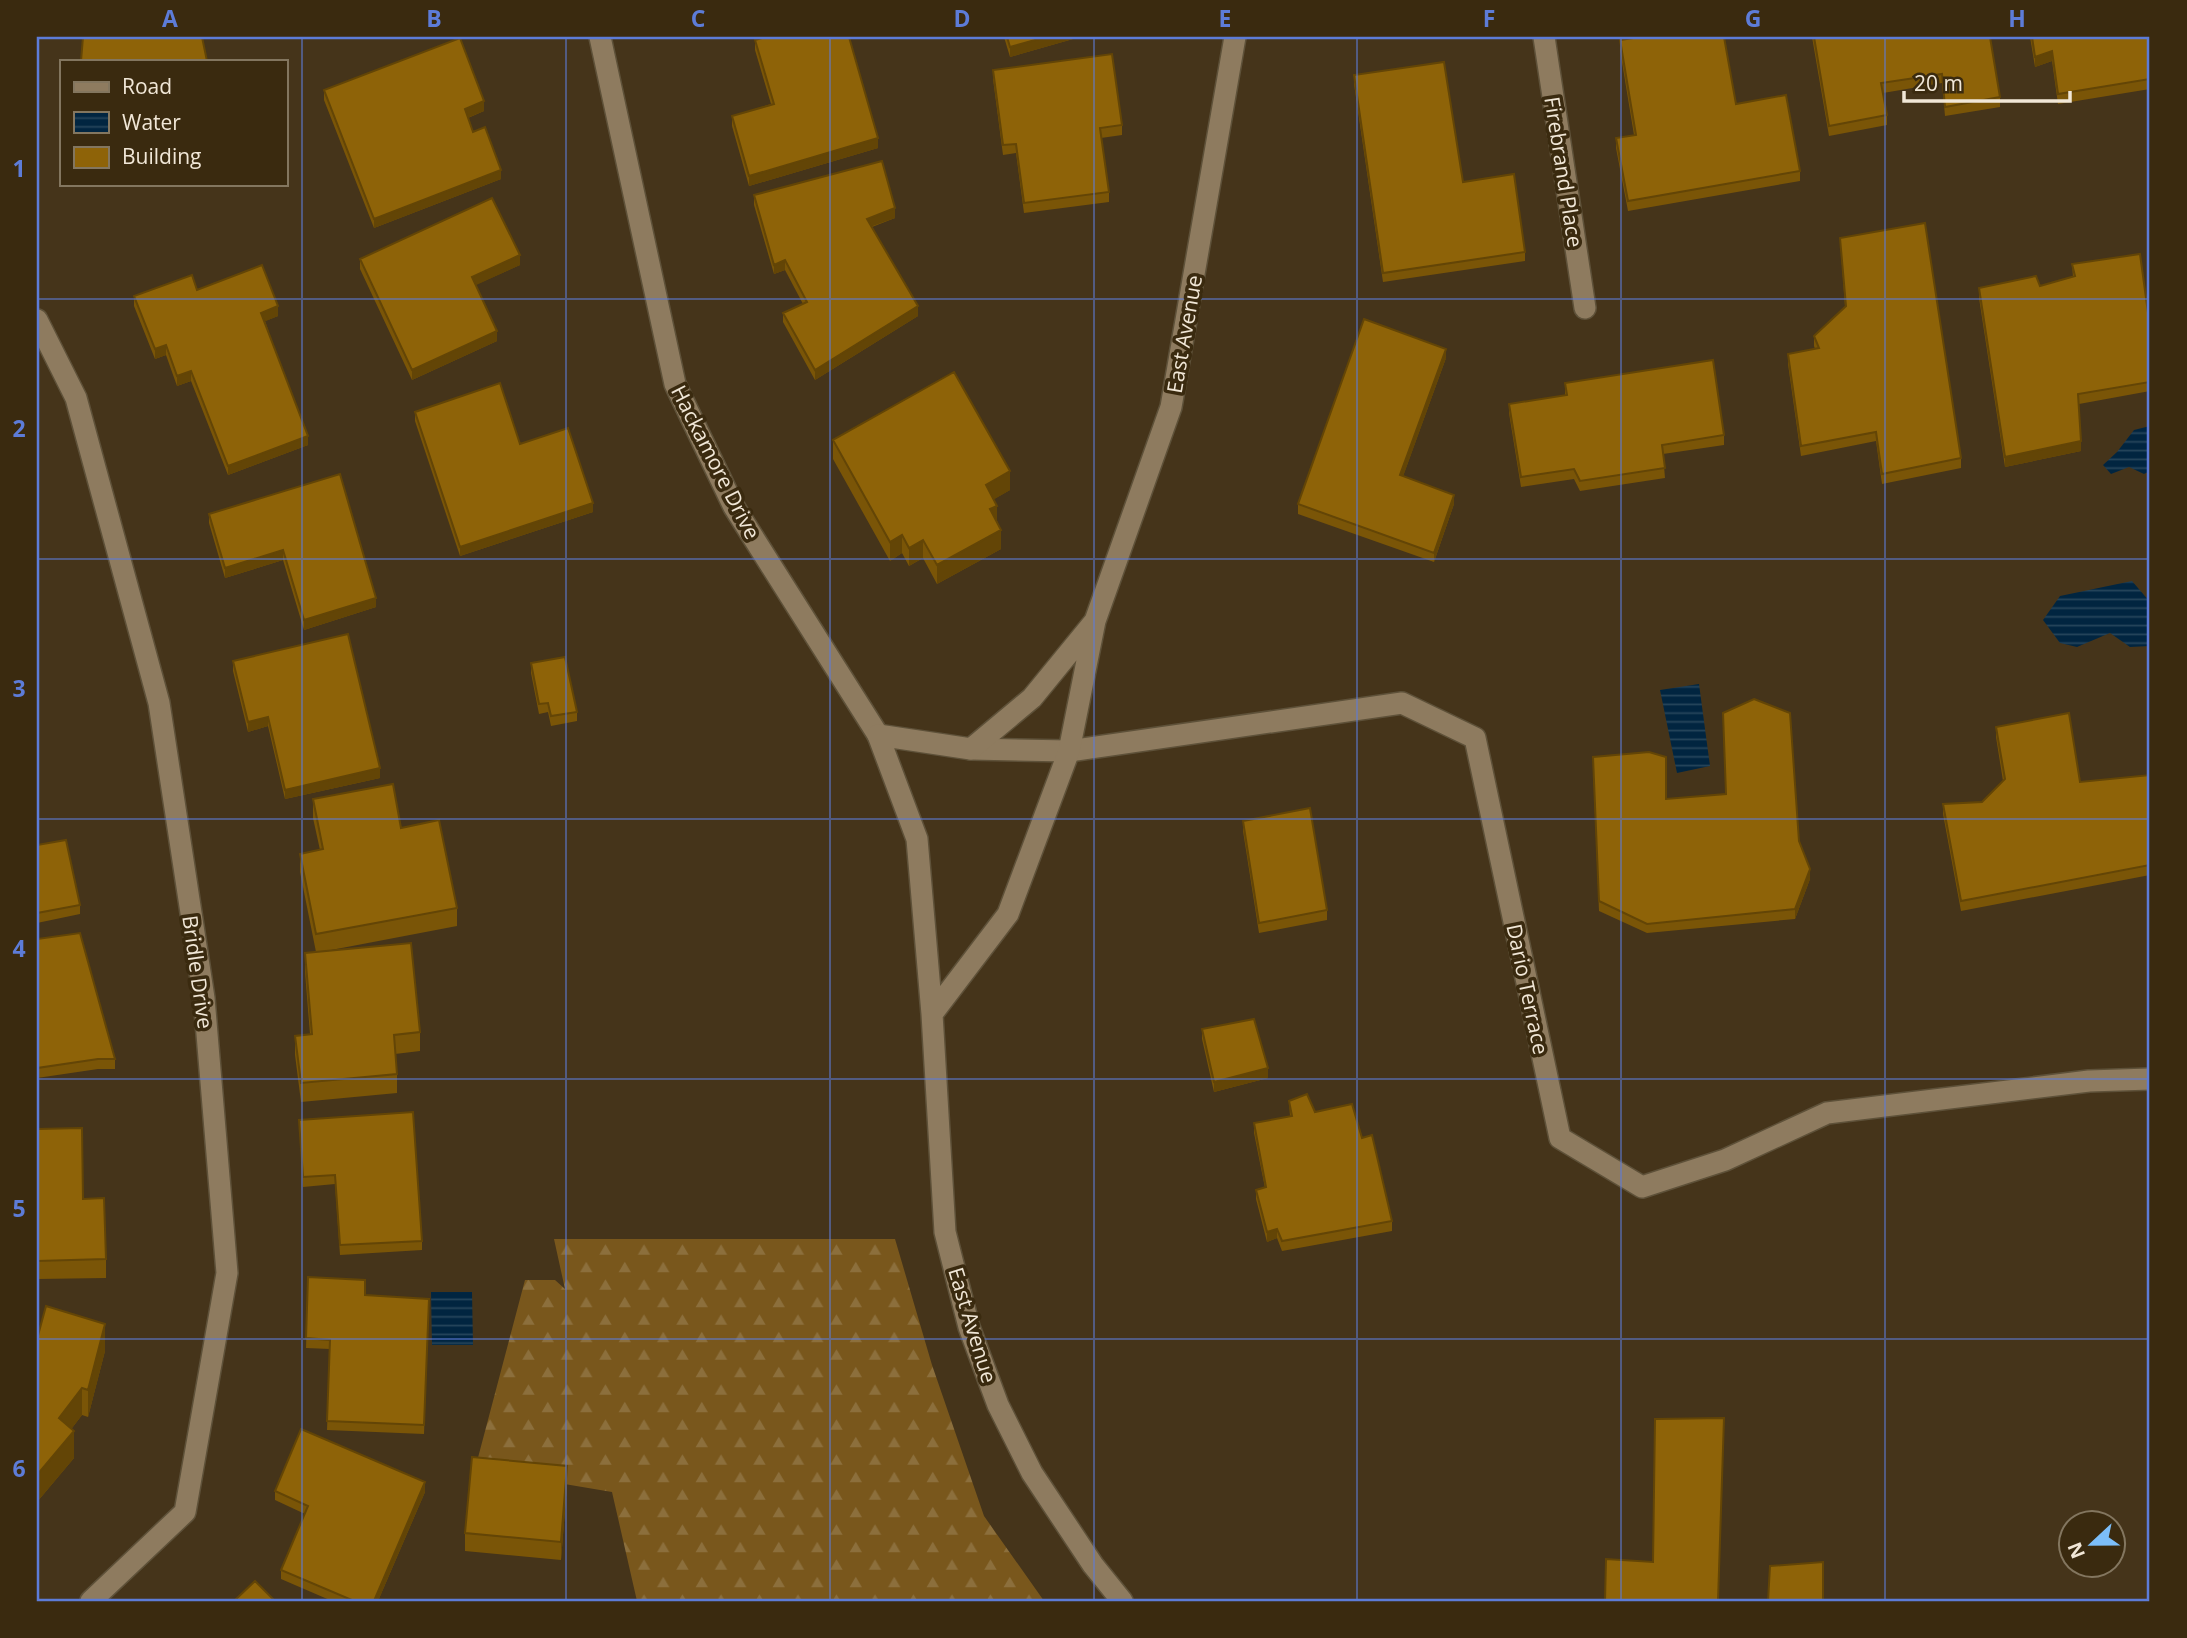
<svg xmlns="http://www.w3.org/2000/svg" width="2187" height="1638" font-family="'Open Sans',sans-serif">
<defs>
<pattern id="forest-firs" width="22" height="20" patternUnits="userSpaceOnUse" patternTransform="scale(1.75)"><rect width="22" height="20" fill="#79571c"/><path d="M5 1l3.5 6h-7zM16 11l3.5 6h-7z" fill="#8c6f3c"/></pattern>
<pattern id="water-rules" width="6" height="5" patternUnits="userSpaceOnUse" patternTransform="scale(1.75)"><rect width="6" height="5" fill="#012540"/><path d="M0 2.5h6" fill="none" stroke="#26455b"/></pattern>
</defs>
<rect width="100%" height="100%" fill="#45341a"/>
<path fill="url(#forest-firs)" d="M554,1239h341l37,126 52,151 60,85h-407l-25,-109 -137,-23 50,-189h30l10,9z"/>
<path fill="url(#water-rules)" d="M2150,426v45l-6,3 -15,-7 -18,7 -8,-9 14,-13 17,-22z
M2132,581l18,21v44l-20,1 -20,-14 -33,14 -17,-4 -17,-23 17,-24z
M1699,684l11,82 -33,7 -17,-83z
M431,1292h41l1,53h-41z"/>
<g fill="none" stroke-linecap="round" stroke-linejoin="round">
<g stroke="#5e5139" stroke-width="24">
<path id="minor" d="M600,37l75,347 59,123 144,228
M1544,37l41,271
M37,320l39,78 83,305 45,295 23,275 -42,239 -94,89
M971,749l98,2 333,-48 73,35 85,400 82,49 83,-27 102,-47 262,-32 61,-2"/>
</g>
<g stroke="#5e5139" stroke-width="24">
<path id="tertiary" d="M1095,621l-63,77 -61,51 -93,-14 39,104 15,175 13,218 24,95 29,78 34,68 61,92 29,36
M932,1014l76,-100 61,-163 26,-130 76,-214 64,-370"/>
</g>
<use href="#minor" stroke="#8e7b5f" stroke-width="21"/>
<use href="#tertiary" stroke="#8e7b5f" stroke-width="21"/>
</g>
<path fill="#7a5507" d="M1004,37h76l-70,20z
M1812,37h178l10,60v10l-55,9 -3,-33 -59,10 4,22v10l-58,11z
M2030,37h120v52l-92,15 -6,-43 -17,6z
M755,40l123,108 -129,38 -17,-60v-10l39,-12 -16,-54z
M1620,40l116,64 64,67v10l-172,30 -12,-63v-10l18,-3 -14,-85z
M993,70l129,55v10l-21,3 8,54v10l-85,11 -8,-60 -13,2 -10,-76z
M1354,75l109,107 62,70v9l-142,21 -29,-198z
M324,90l160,21 -16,7 5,14 28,47 -127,49 -50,-128z
M754,195l141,23 -23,9 46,89 -103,64 -32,-58v-9l20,-9 -18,-34 -11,4 -20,-69z
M1840,238l121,220v10l-79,16 -6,-43 -75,15 -13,-92v-10l27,-5 -1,-3v-10l31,-29z
M360,259l160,6 -45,20 22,56 -85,39 -52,-111z
M2072,264l78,63v64l-71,13 2,47 -76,16 -26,-169v-10l61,-2 33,-9z
M197,290l81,26 -13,5 43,124 -80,30 -37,-94 -14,5 -11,-31 -11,4 -21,-53v-10z
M1446,358l-43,118 51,28 -20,58 -136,-48v-10z
M1565,383l159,52v10l-61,9 2,24 -85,13 -6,-12 -53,8 -12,-74v-9l56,-9z
M415,412l105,32 73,68 -133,44 -45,-135z
M833,440l177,50 -16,9 7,50 -64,35 -14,-26 -14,8 -7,-13 -12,8 -57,-102z
M340,474l36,133 -72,23 -21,-70 -58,18 -16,-55v-9z
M233,661l147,117 -95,21 -17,-73 -20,6 -15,-61z
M531,663l46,49v9l-26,5 -3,-14 -9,2 -8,-41z
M1996,727l84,55 70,-7v100l-189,36 -18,-97v-10l39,-2 21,-21 -7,-44z
M1593,767l73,32 133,42 11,38 -15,40 -148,14 -48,-22z
M313,799l88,29 56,80v18l-131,25 94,81v19l-25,3 2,20v19l-96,9 -6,-47v-19l15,-2 -5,-62v-19l11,-1 -16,-80v-18l20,-4 -7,-32z
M1243,821l84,89v10l-68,13 -16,-102z
M37,845l43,60v9l-43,9z
M37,939l78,120v10h-17l-61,9z
M1202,1029l66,49 -54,14 -12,-53z
M1289,1101l26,11 47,26 30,83v10l-110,20 -5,-13 -10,4 -11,-43v-9l9,-2 -11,-55v-10l36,-7z
M299,1120l123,121v9l-82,5 -5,-71 -32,3z
M37,1129l46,70 23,60v19l-69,1z
M308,1277l57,18 64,4 -5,135 -97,-4 3,-81 -24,-1z
M37,1339l68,12 -17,66 -6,-2 -10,13 2,30 -37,44z
M567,1485l-6,75 -96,-9v-18z
M275,1491l150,1 -47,109h-46l-51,-22v-9l24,-56 -30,-14z"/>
<path fill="#634506" d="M1046,37h34l-70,20v-10z
M2052,51v10l-17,6v-10z
M484,101v10l-19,8v-10z
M878,138v10l-129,38v-10z
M501,170v9l-127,49v-9z
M895,208v10l-28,10v-9z
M520,255v10l-48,22v-10z
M785,260v10l-11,4v-9z
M278,306v10l-17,7v-10z
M918,306v10l-103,64v-10z
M497,331v10l-85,39v-10z
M166,345v10l-11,4v-10z
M1446,349v9l-46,127v-10z
M191,371v10l-14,5v-10z
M308,436v9l-80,30v-9z
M2081,441v10l-76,16v-10z
M1010,471v19l-24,14v-19z
M1454,495v9l-20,58v-9z
M593,503v9l-133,44v-9z
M997,506v18l-7,-15z
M1001,530v19l-64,35v-19z
M902,535v18l-12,8v-19z
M923,540v18l-14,8v-18z
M283,550v10l-58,18v-10z
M376,598v9l-72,23v-10z
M268,717v9l-20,6v-10z
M380,768v10l-95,21v-9z
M1810,869v10l-15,40v-10z
M1268,1068v10l-54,14v-10z
M1277,1229v9l-10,4v-10z
M105,1324v27l-17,66v-27z
M82,1388v27l-23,30v-27z
M74,1431v27l-37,44v-27z
M567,1466v19l-6,75v-18z
M425,1482v10l-47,109h-4z"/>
<path fill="#8e6308" stroke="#634506" stroke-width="2" d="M83,37h119l5,24h-126z
M766,37h83l29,101 -129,38 -17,-60 42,-12 -19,-64z
M1007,37h39l-36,10z
M1640,37h84l12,67 50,-9 14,76 -172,30 -12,-63 20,-3 -16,-95z
M1814,37h176l10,60 -55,10 -3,-33 -61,9 6,32 -58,11z
M2032,37h118v42l-92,15 -6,-43 -17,6z
M460,38l24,63 -19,8 8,23 12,-5 16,43 -127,49 -50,-129z
M1112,54l10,71 -22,3 9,64 -85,11 -8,-59 -13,1 -10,-75z
M1444,62l19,120 51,-8 11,78 -142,21 -29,-198z
M882,161l13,47 -28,11 51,87 -103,64 -32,-57 24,-11 -22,-42 -11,5 -20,-70z
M492,198l28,57 -48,22 25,54 -85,39 -52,-111z
M1925,223l36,235 -79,16 -6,-42 -75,14 -13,-92 31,-6 -5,-12 32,-30 -6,-68z
M2140,254l10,73v55l-72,12 3,47 -76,16 -26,-169 57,-12 4,10 35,-10 -3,-12z
M262,265l16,41 -17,7 47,123 -80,30 -37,-95 -14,5 -11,-31 -11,4 -21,-53 58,-21 5,15z
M1364,319l82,30 -46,126 54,20 -20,58 -136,-49z
M1713,360l11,75 -62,10 3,23 -85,13 -6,-12 -53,8 -12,-73 58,-9 -2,-12z
M954,372l56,99 -24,14 11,21 -7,3 11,21 -64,35 -14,-25 -14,8 -7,-13 -12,7 -57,-102z
M500,383l20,61 48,-16 25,75 -133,44 -45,-135z
M340,474l36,124 -72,22 -21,-70 -58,18 -16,-54z
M348,634l32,134 -95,22 -17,-73 -20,5 -15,-61z
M565,657l12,55 -26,4 -3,-13 -9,1 -8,-41z
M1754,699l36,14 9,128 11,28 -15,40 -148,15 -48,-23 -6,-144 56,-5 17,5v42l60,-5 -3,-81z
M2069,713l11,69 70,-7v90l-189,36 -18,-97 39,-2 23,-23 -9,-52z
M393,784l8,44 38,-8 18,88 -141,26 -16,-80 23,-5 -10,-50z
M1310,808l17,102 -68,13 -16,-102z
M66,840l14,65 -43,8v-68z
M80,933l35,126h-17l-61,9v-129z
M411,943l9,89 -26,3 3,39 -96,9 -6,-47 17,-2 -7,-81z
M1254,1019l14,49 -54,14 -12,-53z
M1307,1094l8,18 37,-8 10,34 10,-3 20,86 -110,20 -5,-12 -10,3 -11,-42 10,-3 -12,-64 38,-7 -3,-15z
M413,1112l9,129 -82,4 -5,-70 -32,2 -4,-57z
M82,1128l1,71 21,-1 2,61 -69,2v-132z
M308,1277l57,3v15l64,4 -5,126 -97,-4 3,-81 -24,-2z
M46,1306l59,18 -17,66 -6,-2 -23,30 15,13 -37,44v-136z
M1724,1418l-6,183h-113l1,-42 47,3 2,-143z
M301,1429l124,53 -51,119h-20l-73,-31 27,-64 -33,-15z
M472,1457l95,9 -6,76 -96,-9z
M1823,1562v39h-55l2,-35z
M255,1581l20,20h-41z"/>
<path fill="none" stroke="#5d7cd8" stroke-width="2" stroke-opacity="0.55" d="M302,37v1564M566,37v1564M830,37v1564M1094,37v1564M1357,37v1564M1621,37v1564M1885,37v1564M37,299h2113M37,559h2113M37,819h2113M37,1079h2113M37,1339h2113"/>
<g text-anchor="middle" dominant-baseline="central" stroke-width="7" stroke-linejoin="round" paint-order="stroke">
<g font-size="21" fill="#f1e7d7" stroke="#3a2a0f">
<text transform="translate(1564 172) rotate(81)">Firebrand Place</text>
<text transform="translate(1184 334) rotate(-80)">East Avenue</text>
<text transform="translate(716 462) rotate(63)">Hackamore Drive</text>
<text transform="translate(198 972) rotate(82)">Bridle Drive</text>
<text transform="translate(1528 989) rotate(78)">Dario Terrace</text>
<text transform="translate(973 1325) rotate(73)">East Avenue</text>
</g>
</g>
<rect width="2187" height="1638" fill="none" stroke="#3a2a0f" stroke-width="77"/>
<rect x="60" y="60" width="228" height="126" fill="#3a2a0f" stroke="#83765f" stroke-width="2"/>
<rect x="74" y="82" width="35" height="10" fill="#8e7b5f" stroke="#83765f" stroke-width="2"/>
<text x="122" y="94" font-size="21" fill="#f1e7d7">Road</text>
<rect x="74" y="112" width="35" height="21" fill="url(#water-rules)" stroke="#83765f" stroke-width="2"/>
<text x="122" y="130" font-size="21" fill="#f1e7d7">Water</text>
<rect x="74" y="147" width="35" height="21" fill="#8e6308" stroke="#83765f" stroke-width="2"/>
<text x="122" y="164" font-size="21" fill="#f1e7d7">Building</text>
<g transform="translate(2092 1544) rotate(248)"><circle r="33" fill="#3a2a0f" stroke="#83765f" stroke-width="2"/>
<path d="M0-5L12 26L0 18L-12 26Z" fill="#7cbef9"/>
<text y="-10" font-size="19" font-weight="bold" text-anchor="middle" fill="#f1e7d7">N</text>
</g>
<path d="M1904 91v10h166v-10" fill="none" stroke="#f1e7d7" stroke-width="3.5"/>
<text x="1914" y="91" font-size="21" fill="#f1e7d7" stroke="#3a2a0f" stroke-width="5" paint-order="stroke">20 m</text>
<rect x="38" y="38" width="2110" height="1562" fill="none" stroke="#5d7cd8" stroke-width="2.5"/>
<g font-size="23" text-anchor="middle" font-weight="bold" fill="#5d7cd8">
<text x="170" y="27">A</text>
<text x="434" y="27">B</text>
<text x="698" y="27">C</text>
<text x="962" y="27">D</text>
<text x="1225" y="27">E</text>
<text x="1489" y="27">F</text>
<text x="1753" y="27">G</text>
<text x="2017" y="27">H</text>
<text x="19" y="177">1</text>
<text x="19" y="437">2</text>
<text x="19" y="697">3</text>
<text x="19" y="957">4</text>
<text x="19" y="1217">5</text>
<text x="19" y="1477">6</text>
</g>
</svg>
